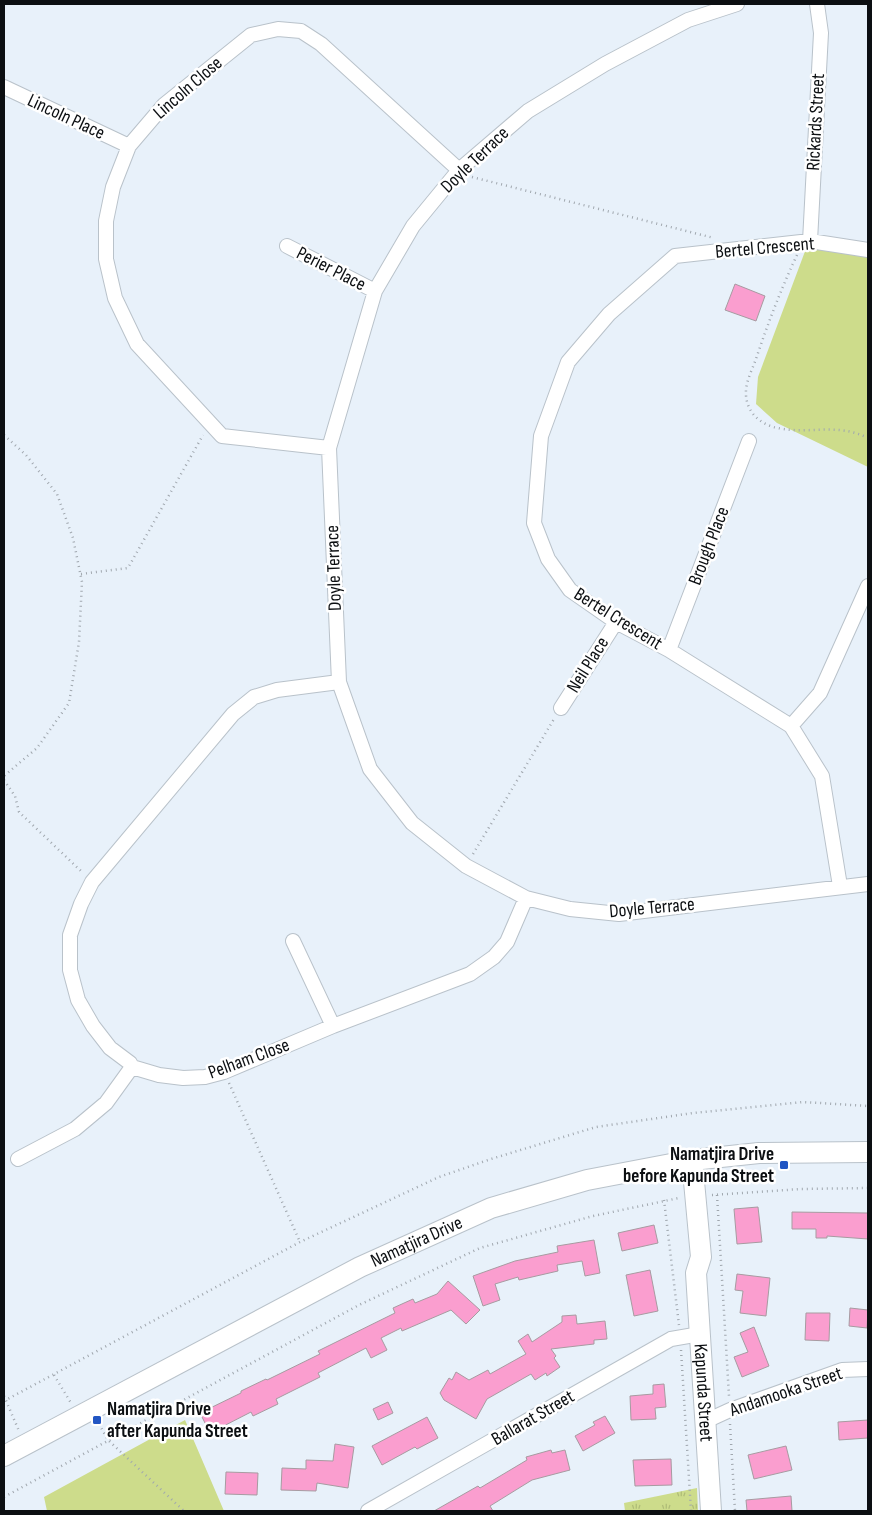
<svg xmlns="http://www.w3.org/2000/svg" width="872" height="1515" font-family="'Sofia Sans Condensed',sans-serif">
<defs>
<pattern id="grass-tufts" width="24" height="20" patternUnits="userSpaceOnUse" patternTransform="scale(1.25)"><rect width="24" height="20" fill="#cddc8b"/><path d="M3 7l-1-3M5 7V3M7 7l1-3M15 17l-1-3M17 17v-4M19 17l1-3" fill="none" stroke="#afbc77"/></pattern>
</defs>
<rect width="100%" height="100%" fill="#e8f1fa"/>
<path fill="url(#grass-tufts)" d="M697,1488l1,23h-73l-1,-8z"/>
<path fill="#cddc8b" d="M807,246l61,7v214l-91,-44 -21,-19 2,-27z
M185,1420l39,91h-177l-3,-14z"/>
<path fill="#fa9ecf" stroke="#a79ba1" d="M735,284l30,12 -9,25 -31,-11z
M758,1207l4,35 -25,2 -3,-35z
M792,1212l76,1v26l-41,-3v2h-11v-9h-24z
M654,1225l4,18 -36,8 -4,-18z
M594,1240l6,33 -15,3 -3,-15 -25,4 1,6 -39,9 -1,-3 -23,7 5,16 -17,6 -10,-30 42,-15 43,-9 -1,-6z
M650,1270l8,41 -24,5 -8,-41z
M737,1274l33,4 -4,38 -26,-3 3,-22 -8,-1z
M448,1281l32,29 -14,14 -15,-14 -49,21 -1,-3 -20,10 6,12 -16,8 -5,-10 -48,25 2,4 -44,22 2,5 -25,12 -2,-4 -41,21 -10,-20 41,-20v-2l25,-12 1,1 53,-26 -2,-3 77,-38 -2,-5 20,-9 2,4 22,-9z
M850,1308l18,2 -1,18 -18,-2z
M806,1313h24l-1,28 -24,-1z
M576,1315l1,9 28,-3 2,18 -13,1v4l-43,5 5,7 -2,2 6,9 -13,9 -1,-3 -11,7 -4,-6 -44,25 -11,20 -32,-19 -4,-7 9,-15 3,2 4,-8 13,8 19,-10 2,4 36,-20 -8,-13 10,-7 4,8 30,-20v-6z
M754,1327l15,39 -27,11 -8,-20 14,-5 -8,-19z
M664,1384l2,23 -11,1 1,11 -25,1 -1,-24 23,-2v-9z
M388,1402l5,11 -15,7 -5,-11z
M605,1416l10,17 -32,18 -8,-15 20,-11 -2,-3z
M427,1417l11,21 -21,11 -2,-2 -33,18 -10,-19z
M868,1420v18l-29,2 -1,-18z
M335,1444l19,3 -6,41 -31,-5 -1,8 -35,-1 1,-22 24,1v-9l27,1z
M786,1446l6,24 -38,9 -6,-24z
M551,1450l1,3 13,-3 5,20 -38,10 -42,26 3,5h-59l44,-25 2,2 47,-28 -1,-3z
M671,1459l1,26 -37,1 -2,-26z
M226,1472l32,1 -1,22 -32,-1z
M791,1496l1,15h-45l-1,-11z"/>
<g fill="none" stroke-linecap="round" stroke-linejoin="round">
<g stroke="#b9c2ca" stroke-width="16">
<path id="street" d="M737,4l-49,16 -83,44 -77,47 -69,59 -46,56 -38,65 -46,157 10,234 31,87 42,54 54,43 60,32 44,11 49,5 249,-30
M4,87l125,59
M810,241l11,-208 -4,-29
M287,246l88,45
M329,448l-107,-12 -85,-92 -22,-46 -9,-39v-38l7,-34 16,-41 35,-41 87,-70 27,-6 23,2 20,13 138,126
M669,650l80,-209
M339,682l-62,8 -23,7 -21,17 -141,168 -11,22 -11,31v35l8,30 15,26 17,22 20,15 2,4 27,8 24,3 22,-1 19,-5 109,-46 137,-52 24,-17 13,-15 19,-44
M561,708l55,-86
M791,726l29,-33 48,-107
M840,886l-18,-110 -31,-50 -122,-76 -53,-28 -46,-32 -22,-31 -14,-36 7,-87 27,-74 41,-48 66,-58 135,-15 58,9
M293,941l40,85
M18,1159l57,-30 31,-26 26,-36
M706,1421l24,-11 112,-40 26,-1
M368,1511l303,-172 29,-5"/>
</g>
<g stroke="#b9c2ca" stroke-width="22">
<g id="secondary">
<path id="s1" d="M692,1160l9,97 -5,16 15,238"/>
<path id="s2" d="M4,1456l356,-189 131,-59 96,-28 105,-20 67,-7 109,-1"/>
</g>
</g>
<path stroke="#a0a7ae" stroke-width="2.5" stroke-dasharray="1 4" stroke-linecap="butt" d="M472,177l242,61
M797,255c-16,34 -29,68 -41,104 -4,11 -11,24 -10,36 1,18 15,30 32,33 31,7 58,-6 90,10
M4,435l22,20 31,39 16,44 9,44 -3,60 -10,61 -32,45 -33,28
M81,574l47,-6 75,-133
M4,780l11,16 4,16 63,60
M473,854l81,-135
M229,1083l71,159
M712,1195l89,-6 67,-1
M717,1195l12,201
M664,1200l15,125
M681,1350l10,161
M54,1375l17,28
M4,1396l15,35
M4,1401l296,-159 139,-65 52,-18 105,-32 97,-14 110,-11 65,4
M99,1424l9,16 76,71
M730,1424l5,87
M4,1497l355,-192 121,-57 113,-32 86,-18"/>
<use href="#street" stroke="#fff" stroke-width="14"/>
<use href="#secondary" stroke="#fff" stroke-width="20"/>
</g>
<g fill="#2256c3" stroke="#fff" stroke-width="2">
<rect x="779" y="1160" width="10" height="10" rx="2.5"/>
<rect x="92" y="1415" width="10" height="10" rx="2.5"/>
</g>
<g text-anchor="middle" dominant-baseline="central" stroke-width="5" stroke-linejoin="round" paint-order="stroke">
<g font-size="19" fill="#0c0f12" stroke="#fff">
<text transform="translate(188 88) rotate(-41)">Lincoln Close</text>
<text transform="translate(66 117) rotate(25)">Lincoln Place</text>
<text transform="translate(816 122) rotate(-87)">Rickards Street</text>
<text transform="translate(475 160) rotate(-44)">Doyle Terrace</text>
<text transform="translate(765 248) rotate(-5)">Bertel Crescent</text>
<text transform="translate(331 269) rotate(27)">Perier Place</text>
<text transform="translate(709 546) rotate(-69)">Brough Place</text>
<text transform="translate(334 568) rotate(-92)">Doyle Terrace</text>
<text transform="translate(618 619) rotate(32)">Bertel Crescent</text>
<text transform="translate(588 665) rotate(-58)">Neil Place</text>
<text transform="translate(652 908) rotate(-5)">Doyle Terrace</text>
<text transform="translate(249 1059) rotate(-20)">Pelham Close</text>
<text stroke="none"><textPath href="#s2" startOffset="465">Namatjira Drive</textPath></text>
<text stroke="none"><textPath href="#s1" startOffset="234">Kapunda Street</textPath></text>
<text transform="translate(786 1392) rotate(-19)">Andamooka Street</text>
<text transform="translate(533 1418) rotate(-30)">Ballarat Street</text>
</g>
<g font-size="19" font-weight="bold" fill="#0c0f12" stroke="#fff" text-anchor="end">
<text x="774" y="1154">Namatjira Drive<tspan x="774" dy="22">before Kapunda Street</tspan></text>
<text x="107" y="1409" text-anchor="start">Namatjira Drive<tspan x="107" dy="22">after Kapunda Street</tspan></text>
</g>
</g>
<rect width="872" height="1515" fill="none" stroke="#0c0f12" stroke-width="10"/>
</svg>
